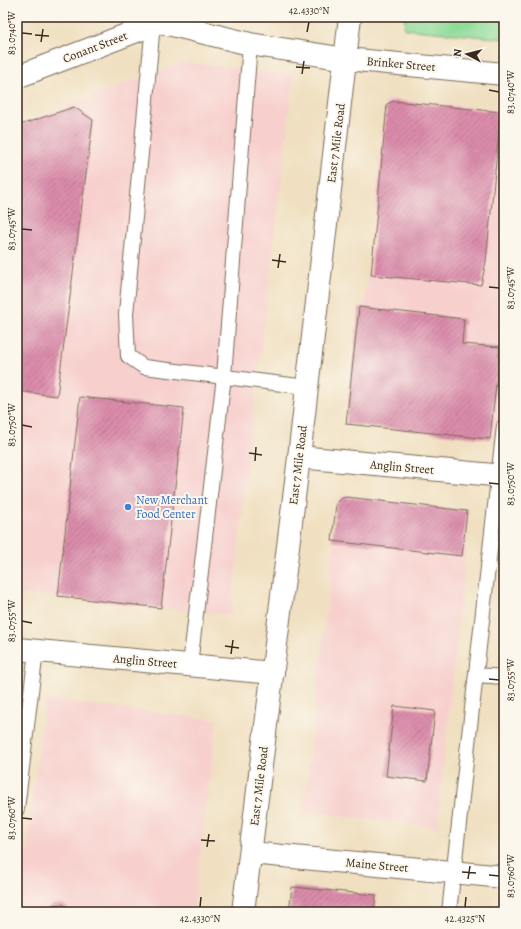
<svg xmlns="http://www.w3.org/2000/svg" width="521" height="929" font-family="Alegreya,serif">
<defs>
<pattern id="building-hatch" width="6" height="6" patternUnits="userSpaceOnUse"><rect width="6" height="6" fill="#db8cab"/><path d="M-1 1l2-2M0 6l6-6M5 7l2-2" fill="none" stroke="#b3738b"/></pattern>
</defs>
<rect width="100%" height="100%" fill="#fbf7ec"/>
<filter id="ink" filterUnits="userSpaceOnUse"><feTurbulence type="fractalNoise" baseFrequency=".025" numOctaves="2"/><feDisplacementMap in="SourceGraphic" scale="8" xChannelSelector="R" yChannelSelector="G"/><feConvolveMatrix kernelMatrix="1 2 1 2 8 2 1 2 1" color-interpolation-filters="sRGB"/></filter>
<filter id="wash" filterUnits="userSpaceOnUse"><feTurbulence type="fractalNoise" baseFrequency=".012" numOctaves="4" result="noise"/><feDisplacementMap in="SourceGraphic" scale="16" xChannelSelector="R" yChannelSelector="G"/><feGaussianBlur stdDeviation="0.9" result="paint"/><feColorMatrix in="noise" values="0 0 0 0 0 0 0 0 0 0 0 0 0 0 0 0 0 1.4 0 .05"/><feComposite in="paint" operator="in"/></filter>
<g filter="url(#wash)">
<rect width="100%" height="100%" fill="#f0e0c1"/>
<path fill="#f7d0ce" d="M183,62l111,13 -42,347 -21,193 -214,-22v-468z
M386,98l118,12v244l-8,83 -143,-14z
M340,495l130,15 -33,317 -134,-15z
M45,699l172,21 -24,192h-174z"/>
<path fill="#8edb98" stroke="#64825b" d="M405,17h99v22l-100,-10z"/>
<g id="blocks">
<path fill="url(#building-hatch)" d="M394,101l107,11 -15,149 -5,24 -110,-10 16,-171z
M74,107l19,13 -36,276 -40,-5v-265z
M359,307l105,12 -2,25 38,3 -10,92 -144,-15z
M80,397l104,11 -23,200 -103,-12z
M346,497l121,14 -5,45 -130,-15 4,-37 6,-6z
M394,706l41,5 -8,70 -41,-5z
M292,887l84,8 -2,17h-85z
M63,904l9,8h-28l8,-7z"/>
</g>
</g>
<g filter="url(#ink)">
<use href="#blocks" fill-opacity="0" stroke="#7a6a57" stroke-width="1"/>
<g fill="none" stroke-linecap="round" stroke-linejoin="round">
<g stroke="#7a6a57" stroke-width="16">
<path id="lane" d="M153,24l-27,290 2,42 16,11 163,20
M190,665l34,-289 26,-332
M476,675l28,2
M17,809l19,-158
M449,912l55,-486"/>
</g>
<g stroke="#7a6a57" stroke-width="24">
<path id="street" d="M346,59l158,15
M299,457l205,19
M17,649l256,24
M251,853l253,24"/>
</g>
<g stroke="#7a6a57" stroke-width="24">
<path id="secondary" d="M160,22l90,22 96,15
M17,77l156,-60
M243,912l56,-455 51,-440"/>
</g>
<use href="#lane" stroke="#fff" stroke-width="14"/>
<use href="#street" stroke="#fff" stroke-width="22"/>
<use href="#secondary" stroke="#fff" stroke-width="22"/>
</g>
</g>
<path fill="none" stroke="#3b2a1e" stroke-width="1.5" d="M307,32l2,-10M22,33l10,1M35,35l14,1M41,42l2,-13M296,67l14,1M302,74l2,-13M489,90l10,2M22,229l10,1M272,260l14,2M278,268l2,-14M489,287l10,1M22,425l10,2M249,453l13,2M255,461l1,-14M489,483l10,1M22,621l10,2M225,646l14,2M231,654l2,-14M489,679l10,1M22,818l10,1M201,840l14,1M207,847l2,-13M462,872l14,1M489,875l10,1M468,879l2,-13M200,907l1,-10M465,907l1,-10"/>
<circle fill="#3f7fe0" stroke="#fbf7ec" stroke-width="1.5" cx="128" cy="507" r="4"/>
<g text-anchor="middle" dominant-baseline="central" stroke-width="4" stroke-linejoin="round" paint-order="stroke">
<g font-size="12" fill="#3b2a1e" stroke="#fbf7ec">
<text transform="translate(95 47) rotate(-21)">Conant Street</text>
<text transform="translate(401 64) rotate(5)">Brinker Street</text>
<text transform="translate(336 143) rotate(-83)">East 7 Mile Road</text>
<text transform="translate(298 465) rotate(-83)">East 7 Mile Road</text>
<text transform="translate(402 467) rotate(5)">Anglin Street</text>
<text transform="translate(145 661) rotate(5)">Anglin Street</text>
<text transform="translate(259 786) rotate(-83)">East 7 Mile Road</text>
<text transform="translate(377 865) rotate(5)">Maine Street</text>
</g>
<g font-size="12" fill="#366cbe" stroke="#fbf7ec" text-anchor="start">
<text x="136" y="500">New Merchant<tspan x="136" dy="14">Food Center</tspan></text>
</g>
</g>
<rect width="521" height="929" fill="none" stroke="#fbf7ec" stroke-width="44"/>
<g transform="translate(467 54) rotate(277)" stroke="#fbf7ec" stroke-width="3" paint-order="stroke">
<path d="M0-3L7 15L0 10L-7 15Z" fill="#3b2a1e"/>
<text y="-6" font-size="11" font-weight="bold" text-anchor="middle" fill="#3b2a1e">N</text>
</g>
<rect x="22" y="22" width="477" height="885" fill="none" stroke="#3b2a1e" stroke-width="1.5"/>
<g font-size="10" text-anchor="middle" fill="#3b2a1e">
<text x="309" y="14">42.4330°N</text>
<text transform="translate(11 33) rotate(-90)" y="4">83.0740°W</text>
<text transform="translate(510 92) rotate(-90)" y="4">83.0740°W</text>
<text transform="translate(11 229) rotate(-90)" y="4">83.0745°W</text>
<text transform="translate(510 288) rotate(-90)" y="4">83.0745°W</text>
<text transform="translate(11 425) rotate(-90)" y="4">83.0750°W</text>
<text transform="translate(510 484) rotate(-90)" y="4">83.0750°W</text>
<text transform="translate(11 621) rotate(-90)" y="4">83.0755°W</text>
<text transform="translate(510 680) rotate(-90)" y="4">83.0755°W</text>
<text transform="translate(11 818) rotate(-90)" y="4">83.0760°W</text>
<text transform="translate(510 876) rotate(-90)" y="4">83.0760°W</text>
<text x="200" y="922">42.4330°N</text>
<text x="465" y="922">42.4325°N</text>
</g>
</svg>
